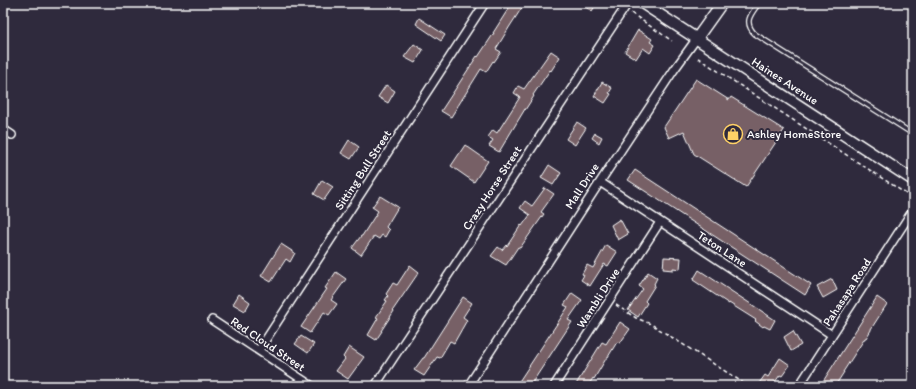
<svg xmlns="http://www.w3.org/2000/svg" width="916" height="389" font-family="Itim,sans-serif">
<rect width="100%" height="100%" fill="#2f2a3d"/>
<filter id="ink" filterUnits="userSpaceOnUse"><feTurbulence type="fractalNoise" baseFrequency=".025" numOctaves="2"/><feDisplacementMap in="SourceGraphic" scale="8" xChannelSelector="R" yChannelSelector="G"/><feConvolveMatrix kernelMatrix="1 2 1 2 8 2 1 2 1" color-interpolation-filters="sRGB"/></filter>
<g filter="url(#ink)">
<path fill="#776066" stroke="#fff" d="M512,3h6l5,3 -13,20 -14,23 5,3 -7,10 -1,-1 -7,11 -5,-3 -30,48 -10,-6 36,-55 1,1 16,-24h-1z
M579,3h18l-5,8z
M419,18l26,17 -4,6 -25,-17z
M638,30l14,9 -2,3 5,3 -5,8 -7,-5 -7,11 -11,-7z
M414,44l9,6 -8,13 -11,-6z
M551,51l9,6 -9,14 -1,-1 -17,25 1,1 -9,14v-1l-26,43 -10,-6 4,-6 -5,-3 5,-7 4,3 23,-36 -6,-4 4,-7 6,3z
M696,79l33,21 2,-3 53,33 -38,57 -52,-33 -10,-23 -15,7 -5,-11z
M602,82l10,6 -3,5 2,1 -6,9 -11,-7z
M386,85l9,6 -7,12 -10,-6z
M577,122l9,6 -11,17 -9,-6z
M595,133l7,4 -3,6 -7,-5z
M349,140l10,7 -8,12 -10,-6z
M465,145l23,16 -14,21 -23,-16z
M549,165l12,8 -8,12 -12,-7z
M635,170l176,115 -6,10 -177,-115z
M322,180l11,7 -9,13 -10,-6z
M545,188l9,6 -13,18 3,2 -24,34 -2,-1 -12,18 -15,-9 7,-9 4,3 4,-5 1,1 14,-21 1,1 8,-11 -10,-7 5,-7 7,5z
M380,196l18,11 -12,20 3,3 -4,7 -3,-2 -3,4 -5,-3 -13,19 -9,-7 9,-12h1l16,-25 -6,-4z
M620,219l8,15 -10,6 -7,-15z
M281,244l14,9 -5,9 -4,-3 -15,23 -10,-6z
M606,245l11,7 -9,14 -4,-2 -14,22 -9,-6 3,-5 -2,-1 5,-9 6,3z
M664,257l17,1 -1,11 -7,-1v2l-10,-1z
M410,265l9,7 -26,38 1,1 -13,20h1l-6,9 -8,-5 10,-17 -2,-1 11,-16 -2,-1 3,-4 -2,-2 7,-11 4,2z
M699,270l55,36 21,14 -5,9 -6,-3 -1,1 -8,-6 1,-1 -27,-17v1l-36,-24z
M336,272l10,7 -15,21 6,4 -8,11 -5,-3 -14,21 -9,-6 26,-38 -2,-1z
M648,272l9,6 -3,6 1,1 -10,16 2,2 -9,14 -10,-7 15,-21 -4,-3z
M832,279l5,11 -14,8 -6,-11z
M572,293l10,7 -14,20 4,2 -42,64h-14l52,-79 -4,-2z
M239,294l11,8 -5,9 -12,-7z
M463,297l9,6 -9,14 4,3 -13,23 -4,-2 -10,17 -3,-1 -13,19 -10,-6 9,-12h1z
M877,297l10,7 -16,25v1l-5,8h-1l-22,34h1l-9,14h-15z
M620,322l10,7 -10,14 -3,-1 -9,15h-1l-13,22 -1,-1 -5,8h-13l27,-44 4,2z
M793,331l8,14 -10,6 -7,-14z
M301,336l13,8 -6,9 -13,-9z
M349,347l15,10 -16,22 -12,-8 9,-12 -2,-2z
M780,358l10,7 -8,11 -2,-1 -8,11h-15l8,-11 3,2z"/>
<g fill="none" stroke-linecap="round" stroke-linejoin="round">
<g stroke="#fff" stroke-width="6">
<path id="service" d="M759,3c-8,11 -16,19 -4,31l158,100"/>
</g>
<g stroke="#fff" stroke-width="10">
<path id="minor" d="M3,129l9,6
M600,182l232,153
M212,320l100,66
M259,350l226,-347
M375,386l253,-383
M468,386l132,-204 74,-112 23,-32
M554,386l106,-164
M799,386l114,-176"/>
</g>
<g stroke="#fff" stroke-width="13">
<path id="secondary" d="M642,3l271,177
M697,38l25,-35"/>
</g>
<path stroke="#fff" stroke-width="1.5" stroke-dasharray="4 3" stroke-linecap="butt" d="M631,13l41,28
M698,58l213,139
M616,305l20,13 15,6 91,58 4,4"/>
<use href="#service" stroke="#2f2a3d" stroke-width="3.5"/>
<use href="#minor" stroke="#2f2a3d" stroke-width="7"/>
<use href="#secondary" stroke="#2f2a3d" stroke-width="10"/>
</g>
</g>
<defs>
<g id="shop-ring" transform="scale(1)"><circle r="9.5" fill="#2f2a3d" stroke="#ffd166" stroke-width="1.5"/><path d="M-5-2.5h2.3a2.7 3.5 0 0 1 5.4 0H5L5.5 6h-11ZM-1.5-2.5h3a1.5 2.3 0 0 0-3 0Z" fill="#ffd166"/></g>
</defs>
<g fill-rule="evenodd">
<use href="#shop-ring" x="733" y="134"/>
</g>
<g text-anchor="middle" dominant-baseline="central" stroke-width="4" stroke-linejoin="round" paint-order="stroke">
<g font-size="12" fill="#fff" stroke="#2f2a3d">
<text transform="translate(785 81) rotate(33)">Haines Avenue</text>
<text transform="translate(363 170) rotate(-57)">Sitting Bull Street</text>
<text transform="translate(582 186) rotate(-57)">Mall Drive</text>
<text transform="translate(492 188) rotate(-57)">Crazy Horse Street</text>
<text transform="translate(722 249) rotate(33)">Teton Lane</text>
<text transform="translate(847 292) rotate(-57)">Pahasapa Road</text>
<text transform="translate(598 298) rotate(-57)">Wambli Drive</text>
<text transform="translate(268 344) rotate(34)">Red Cloud Street</text>
</g>
<g font-size="12" fill="#fff" stroke="#2f2a3d" text-anchor="start">
<text x="747" y="134">Ashley HomeStore</text>
</g>
</g>
<rect width="916" height="389" fill="none" stroke="#2f2a3d" stroke-width="16"/>
<rect x="8" y="8" width="900" height="373" fill="none" stroke="#fff" stroke-width="1.5" filter="url(#ink)"/>
</svg>
